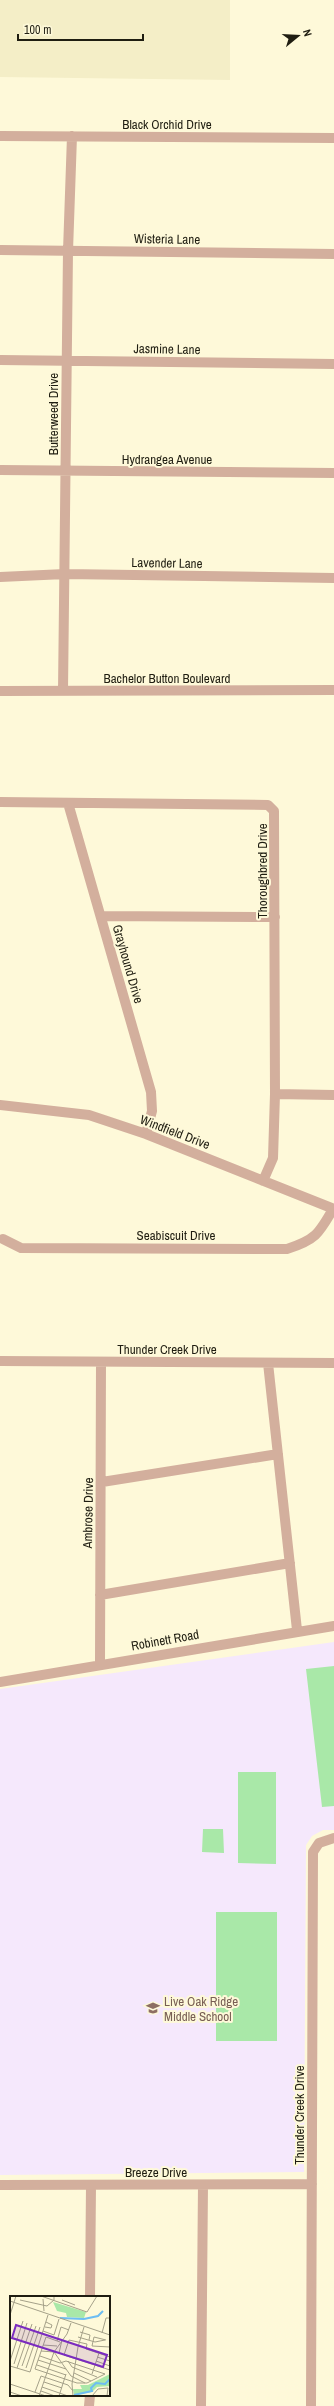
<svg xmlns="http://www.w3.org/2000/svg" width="334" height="2406" font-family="'Archivo Narrow',sans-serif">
<rect width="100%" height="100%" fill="#fef9d9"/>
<path fill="#f4eec7" d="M0,0h230v80l-230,-3z"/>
<path fill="#f5e8fc" d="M334,1642v188h-11l-11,6 -6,9 -2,327 -304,3v-486z"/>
<path fill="#a9e8a8" d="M334,1666v140l-12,1 -16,-138z
M238,1772h38v92l-38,-1z
M203,1829h20l1,24 -22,-1z
M216,1912h61v129h-61z"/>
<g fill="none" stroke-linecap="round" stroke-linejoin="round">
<path stroke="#d3af9d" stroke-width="10" d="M0,136l334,2
M0,250l334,4
M0,360l334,4
M0,470l334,3
M0,577l65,-3 269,4
M0,691l334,-1
M63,691l5,-440 4,-115
M0,802l268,3 6,6 1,283 -2,64 -10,23
M68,803l83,289 1,19 -6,23
M101,916l174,1
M275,1094l59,1
M0,1105l89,10 57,19 188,75
M3,1239l18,9 266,1c28,-9 32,-15 46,-40
M0,1361l334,2
M268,1363l29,267
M102,1482l176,-28
M100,1595l190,-32
M100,1664l1,-302
M0,1682l334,-56
M0,2185l312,-1
M90,2297l1,-112
M89,2406l1,-11
M201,2406l2,-221
M311,2406l2,-554 6,-9 15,-5"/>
</g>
<defs>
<g id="school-bare" transform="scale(1.08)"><path d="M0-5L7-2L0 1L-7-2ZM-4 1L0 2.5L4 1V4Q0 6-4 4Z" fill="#8d6e63" stroke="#fef9d9" stroke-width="2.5" paint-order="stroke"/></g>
</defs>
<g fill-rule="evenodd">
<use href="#school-bare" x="153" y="2008"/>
</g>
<g text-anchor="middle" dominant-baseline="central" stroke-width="4" stroke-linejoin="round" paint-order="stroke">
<g font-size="13" fill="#1f1d11" stroke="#fef9d9">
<text x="167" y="124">Black Orchid Drive</text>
<text transform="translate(167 239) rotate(1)">Wisteria Lane</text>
<text transform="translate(167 349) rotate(1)">Jasmine Lane</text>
<text transform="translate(53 414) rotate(-90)">Butterweed Drive</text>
<text x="167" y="459">Hydrangea Avenue</text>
<text transform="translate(167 563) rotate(1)">Lavender Lane</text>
<text x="167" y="678">Bachelor Button Boulevard</text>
<text transform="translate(262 871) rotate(-90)">Thoroughbred Drive</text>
<text transform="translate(128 964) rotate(74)">Grayhound Drive</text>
<text transform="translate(175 1132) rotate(21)">Windfield Drive</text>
<text x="176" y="1235">Seabiscuit Drive</text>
<text x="167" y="1349">Thunder Creek Drive</text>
<text transform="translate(88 1513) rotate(-89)">Ambrose Drive</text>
<text transform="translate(165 1640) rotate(-10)">Robinett Road</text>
<text transform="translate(299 2115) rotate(-90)">Thunder Creek Drive</text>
<text x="156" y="2172">Breeze Drive</text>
</g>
<g font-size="13" fill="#785e54" stroke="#fef9d9" text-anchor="start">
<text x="164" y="2001">Live Oak Ridge<tspan x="164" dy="15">Middle School</tspan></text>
</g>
</g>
<g transform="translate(10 2296)">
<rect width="100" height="100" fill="#fef9d9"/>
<path d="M43,6l33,10 -2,6 -17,-1 -1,-4 -9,-2zM100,78v12l-13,1 -5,5 -18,3 -1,-6h9l-2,-4h8z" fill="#a9e8a8"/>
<path fill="none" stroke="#6dbdf2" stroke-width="2" d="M50,22l24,1M74,23l14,-3 5,-5M64,99l18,-4 -1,-3 5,-5 9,1 5,-5"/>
<path fill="none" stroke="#a5a189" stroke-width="1" d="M31,0l46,16 10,-16M33,3l1,12M10,4l27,6 7,-6v-4M52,4l13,5M0,5l100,34M0,19l6,-19M35,31l6,1 1,-3 -6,-3M33,35l11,4 5,-16M70,36l10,3 -1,5M92,37l4,-15h4M68,41l17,5 10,-2M96,44l-12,-3 -2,9 18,1M47,45l4,-14 8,3M50,46l-14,-5 -11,32 42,14h10l18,-9M33,49l14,1M31,55l13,1 17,24 14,7M49,57l3,-13M30,60l20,7 6,-2 39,13M87,61l13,4M100,61l-24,-8 1,-5 -18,-4 -5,15 46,15M28,64l28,9M0,65l13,-40M58,65l4,6 25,10M86,65l14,5M4,68l13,-41M27,69l29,10M0,70l20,6 18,-57M12,70l14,-40M7,72l15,-44M16,72l14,-41M64,77l17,8M82,78l7,-21M34,86l18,6M0,88l36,12M32,91l26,9M31,95l14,5M0,96l12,4M25,96l6,-16 27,9 5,6M29,100l15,-44 13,-18 4,-11M49,100l7,-22M63,100l-1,-12 6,-37 6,-20M82,100l6,-7 10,-1 -1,8"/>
<path fill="#7b2cbf" fill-opacity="0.15" stroke="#7b2cbf" stroke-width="2" d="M6,29l91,30 -4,12 -91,-29z"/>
<rect width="100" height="100" fill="none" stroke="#1f1d11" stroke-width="2"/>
</g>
<g transform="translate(298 36) rotate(72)" stroke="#fef9d9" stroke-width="3" paint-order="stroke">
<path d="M0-3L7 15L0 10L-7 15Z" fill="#1f1d11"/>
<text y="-6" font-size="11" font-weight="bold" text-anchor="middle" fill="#1f1d11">N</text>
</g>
<path d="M18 34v6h125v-6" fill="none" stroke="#1f1d11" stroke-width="2"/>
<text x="24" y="34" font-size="12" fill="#1f1d11" stroke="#fef9d9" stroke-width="3" paint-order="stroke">100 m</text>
</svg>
